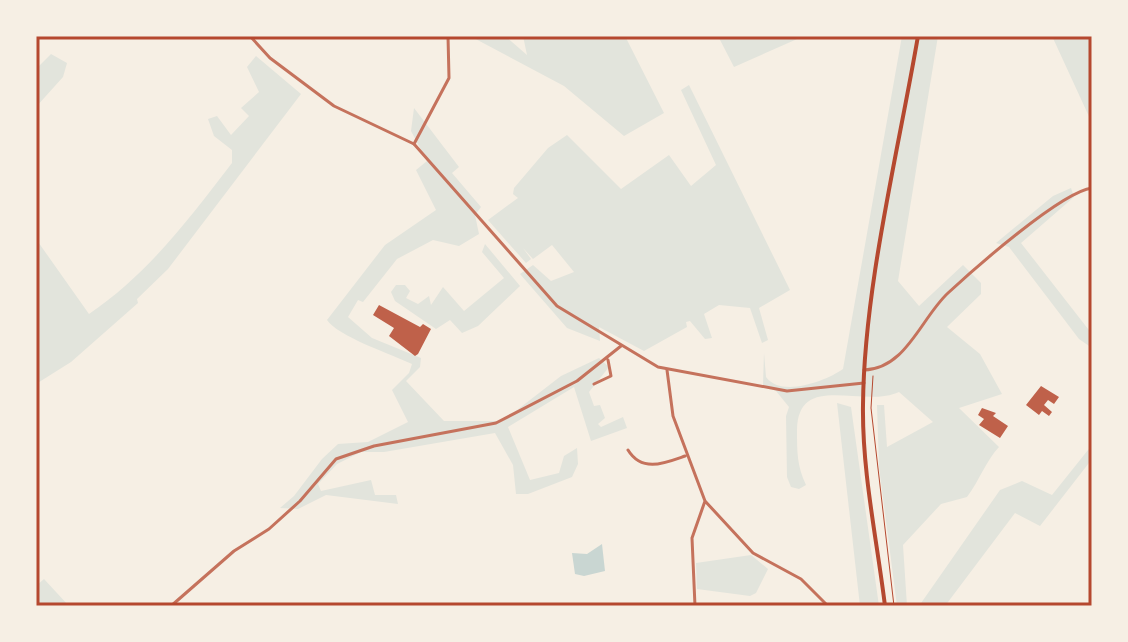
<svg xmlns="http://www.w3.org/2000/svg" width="1128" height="642" font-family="Poppins,sans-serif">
<rect width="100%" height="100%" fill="#f6efe4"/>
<path fill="#e2e4dc" d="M470,36h35l22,19 -4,-19h102l39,77 -40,23 -60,-50z
M718,36h86l-70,31z
M902,36h36l-40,245 21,25 44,-41 18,18v11l-34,33 33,27 22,40 -43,14 40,39c-12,12 -20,34 -32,50l-26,7 -38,41 4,61h-10l-18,-139 -2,-62h7l3,42 46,-25 -34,-30c-36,17 -101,-21 -102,38 0,22 0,36 9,55l-7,4 -8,-2 -4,-10 -1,-61 3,-9 -13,-16 -13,-6 1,-32 2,24c15,21 60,4 77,-8z
M1052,36h40v87z
M51,54l16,9 -4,14 -27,30v-38z
M256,56l45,38 -133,175 -31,30 1,4 -67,59 -35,22v-145l53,75c59,-40 100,-95 143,-151v-13l-18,-14 -6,-17 9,-3 14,19 18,-19 -8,-8 18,-16 -12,-25z
M689,85l101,205 -31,18 9,32 -6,3 -12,-35 -31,-3 -15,9 8,24 -7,1 -15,-18 -4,1 1,5 -43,24 -45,-24 1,14 -33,-13 -47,-54 13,-9 18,16 23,-9 -22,-27 -19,14 -10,-11 8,11 -5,4 -38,-43 30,-22 -5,-4 1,-6 34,-40 19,-13 54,54 48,-34 22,31 25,-21 -35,-75z
M414,108l45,59 -7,6 29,34 -6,8 4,19 -20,12 -26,-6 -36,19 -34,43 -5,-2 -10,17 24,21 49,20 -1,9 -14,14 38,40h59l58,-45 38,-18 10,9 -20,25 5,14 6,-1 5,13 -7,6 3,3 22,-10 4,11 -36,13 -17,-54 -66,40 22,53 29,-7 5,-17 13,-8 1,16 -6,13 -44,17h-12l-3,-29 -18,-32 -111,19h-23l-24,12 -19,20 3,7 50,-11 4,15h21l2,9 -72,-9 -28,14 -18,-1 14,-12 28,-37 16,-15 30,-2 40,-20 -16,-32 17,-17 3,-9c-19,-9 -75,-28 -85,-44l58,-75 51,-35 -20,-40 11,-9 -16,-30z
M1071,188l3,9 -53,46 71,91v14l-13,-9 -70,-92 -13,-4 57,-47z
M485,244l35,42 -42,40 -16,7 -12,-13 -14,9 -41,-28 -4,-9 5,-7h9l5,6 -4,7 12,6 11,-8 2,9 12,-18 21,24 40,-33 -22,-26z
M837,403l14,4 28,199h-19z
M1092,445v14l-52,67 -25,-13 -70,93h-26l81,-116 22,-9 30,14z
M751,555l17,14 -12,24 -6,3 -53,-7 -1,-26z
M44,579l25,27h-33v-20z"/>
<path fill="#c9d6d2" d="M602,544l3,27 -21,5 -9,-2 -3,-21 15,1z"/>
<path fill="#bf614a" d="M379,305l41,22 3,-3 8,5 -13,25 -3,2 -26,-20 5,-8 -21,-13z
M1041,386l18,11 -5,7 -6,-4 -4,5 8,7 -3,4 -7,-5 -3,4 -13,-10z
M982,408l14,5 -3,3 15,10 -8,12 -21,-13 5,-6 -6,-4z"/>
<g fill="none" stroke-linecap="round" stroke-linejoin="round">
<path stroke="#b5482f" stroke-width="1" d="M873,376l-2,32 23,198"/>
<path stroke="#c5725c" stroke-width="3" d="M250,36l20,22 64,48 80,38
M667,370l6,46 32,85 48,52 48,26 27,27
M594,384l17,-8 -3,-16
M628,450c14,23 37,13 57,6
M171,606l63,-55 35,-22 31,-28 36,-42 38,-13 122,-23 81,-42 44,-35
M695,606l-3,-68 13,-37"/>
<path stroke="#c5725c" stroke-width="3" d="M448,36l1,42 -35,66 143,162 101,61 129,24 77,-8
M864,370c42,-1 57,-52 84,-77 26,-24 113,-101 144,-105"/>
<path stroke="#b5482f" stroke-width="4" d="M885,606c-8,-66 -23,-134 -22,-201 1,-118 35,-252 55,-369"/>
</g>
<rect width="1128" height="642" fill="none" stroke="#f6efe4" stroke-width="76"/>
<rect x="38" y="38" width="1052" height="566" fill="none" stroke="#b5482f" stroke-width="3"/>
</svg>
